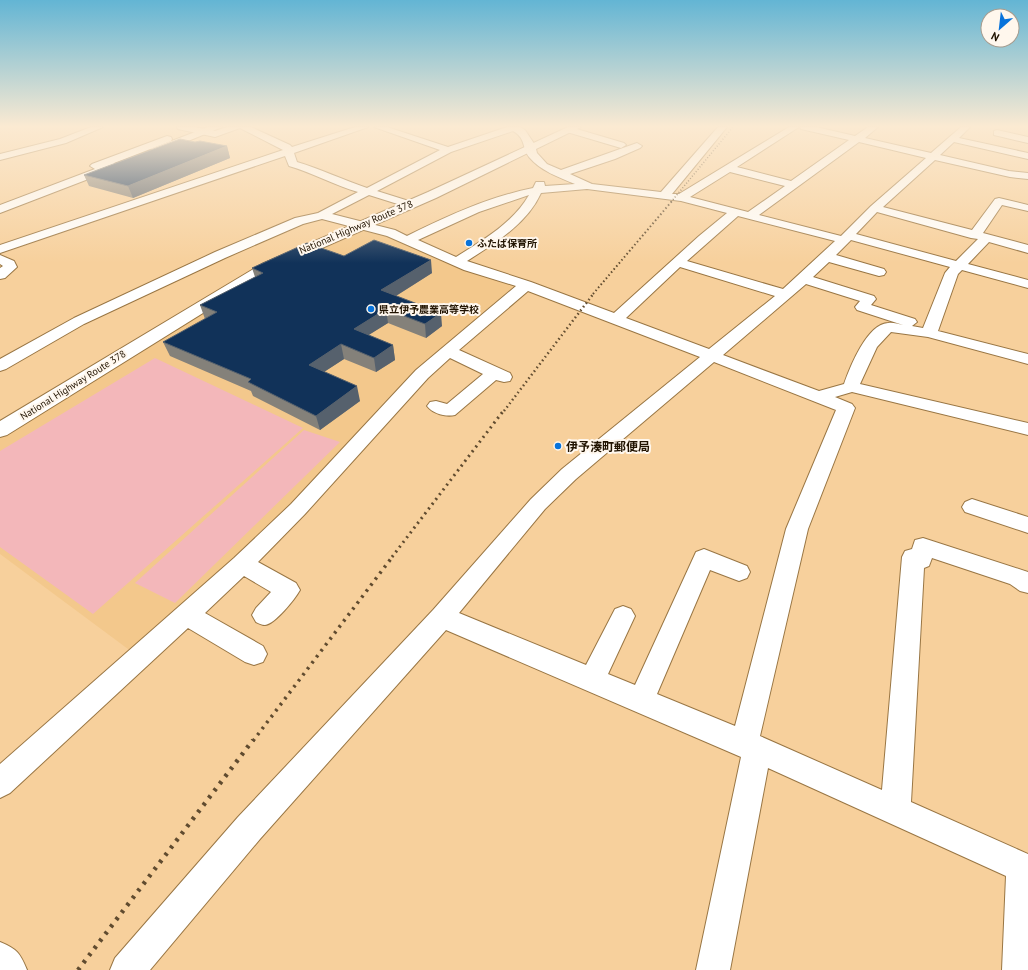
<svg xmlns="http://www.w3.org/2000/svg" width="1028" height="970" font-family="'PT Sans','Noto Sans JP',sans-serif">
<rect width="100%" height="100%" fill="#f7d09c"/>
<path fill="#f3c88c" d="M364,229l38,12 42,21 67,22 2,3 -98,85 -27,26 -115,126 -141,128 -132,-98v-117l279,-171z"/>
<path fill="#f3b7ba" d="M155,358l148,70 -210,186 -93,-67v-96z
M304,430l36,12 -165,161 -40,-20z"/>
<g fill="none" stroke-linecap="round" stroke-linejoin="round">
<g stroke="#997644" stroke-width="2">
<path id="street" d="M91,127h12l-37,16 -66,17v-6l60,-15z
M177,127h18l20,4 12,-4h24l39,18 2,2 63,-20h13l-74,26 3,9c24,7 46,18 70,26l73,-38 -66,-23h13l61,20 59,-20h13l5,3 10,15 2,8 10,11 14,6 76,-27 5,3 -2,2 -25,11 -45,15 22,10 69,8 57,-65h9l-55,67h7l110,-67h10l-62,40 54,14 58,-41 -48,-11 -1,-2h16l39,9 13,-9h10l-13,11 66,15 30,-26h9l-11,11 69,15v6l-74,-17 -14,13 69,16 19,2v6l-18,-2 -75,-17 -52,47 89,23 23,-31 4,-1 29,7v6l-26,-6 -19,28 45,12v8l-39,-11 -21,22 60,16v8l-66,-18 -4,4 -20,57 90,23v10l-100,-27 -37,-5 -14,15 -17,37 168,39v12l-176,-43 -17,5 17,7 3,4 -47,121 -48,207 122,54 20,-233 3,-6 7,-2 3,-9 8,-2 105,34v21l-8,-2 -10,-7 -78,-26 -3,8 -5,2 -13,234 117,52v116h-26l4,-94 -238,-108 -38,202h-34l45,-213 -295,-127 -186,209 -110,131h-40l5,-12 123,-141 195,-207 98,-111 31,-30 138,-112 -172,-66 -69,59 51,23 2,4 -2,4 -6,1 -8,-2 -41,35c-9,2 -22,-1 -28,-9l3,-4 6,-1 11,3 36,-30 -33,-16 -22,20 -123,136 -47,48 38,21 4,7c-5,9 -25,34 -35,35 -3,0 -7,-2 -9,-3l-4,-7 4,-7 15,-16 -27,-16 -39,37 58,33 4,8 -4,8 -9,3 -9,-3 -57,-34 -178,165 -10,5v-34l234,-206 57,-54 125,-134 100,-84 -52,-16 -77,-34 -65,-17 -19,5 -78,34 -141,66 -78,45 -6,2v-12l74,-41 141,-66 80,-34 23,-5 40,-21c-24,-7 -45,-19 -69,-26l-4,-10 -285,97v-8l283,-95 -43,-22 -25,9 -37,-8zM513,131c13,7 9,17 16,26 12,14 29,20 46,27l-30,2 -1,-4h-8l-3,6c-44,9 -86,28 -126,48l-12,-6 -63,-16 37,-19 35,11h8l2,-2 -2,-2 -35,-11 74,-39zM859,142l67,16 -55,48 -30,30 -82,-21zM730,172l55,14 -37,26 -58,-15zM587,189l94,12 46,12 -28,23 -85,77 -83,-31 -64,-21c28,-18 60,-37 74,-68zM529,195c-16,28 -46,45 -73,62l-38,-17 61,-28zM877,212l94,26 7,1 -22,22 -100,-27zM738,216l97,25 -52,48 -96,-28zM851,240l99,27 -5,6 -22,55 -11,-2 5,-4 -2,-3 -44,-14 5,-6 -2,-3 -61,-19 16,-15 50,14 5,-1 2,-3 -2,-3 -48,-14zM680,267l95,29 -66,53 -83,-31zM806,284l54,17 -5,6 2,3 46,15c-5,-1 -11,-3 -15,-2 -21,1 -38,44 -44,61l-25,7 -96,-36zM714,362l122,48 -50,119 -51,197 -78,-32 53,-124 29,11 8,-3 3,-6 -3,-6 -43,-17 -8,3 -61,133 -27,-11 27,-58 -4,-7 -8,-3 -8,3 -29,56 -127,-52 86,-104 31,-30z
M570,127l54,16 2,2 -5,3 -54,-16v-4z
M997,130l31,7v6l-34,-8v-4z
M0,255l14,6 3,6 -12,11 -5,1v-11l3,-2 -3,-2z
M972,499l56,18v16l-63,-21 -3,-5 3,-5z"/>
</g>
<g stroke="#997644" stroke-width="2">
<path id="primary" d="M0,942c17,7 20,11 27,28h-27z"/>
</g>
<g stroke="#997644" stroke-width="2">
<path id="highway" d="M208,127h14l-63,26 -4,1 -5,-3 1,-2z
M568,127h13l-145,71 -164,72 -265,165 -7,2v-16l262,-157 166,-72z
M167,136l4,1 1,2 -1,2 -57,22 5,3 -2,2 -117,45v-8l95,-36 -5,-3 2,-2z"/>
</g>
<use href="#street" fill="#fff" fill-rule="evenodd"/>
<use href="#primary" fill="#fff" fill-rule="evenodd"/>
<use href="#highway" fill="#fff" fill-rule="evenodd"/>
<path stroke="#604b2f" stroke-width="1.5" stroke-dasharray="1 2" stroke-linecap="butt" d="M671,202l62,-75"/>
<path stroke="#604b2f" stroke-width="2" stroke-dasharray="1.5 2.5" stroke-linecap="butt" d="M593,294l79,-93"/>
<path stroke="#604b2f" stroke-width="2.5" stroke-dasharray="1.5 3" stroke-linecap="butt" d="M504,411l90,-118"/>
<path stroke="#604b2f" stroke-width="3" stroke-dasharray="2 4" stroke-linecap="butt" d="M392,557l112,-147"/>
<path stroke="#604b2f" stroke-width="3.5" stroke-dasharray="2.5 5" stroke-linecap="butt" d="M253,741l140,-185"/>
<path stroke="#604b2f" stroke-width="4.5" stroke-dasharray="3 6" stroke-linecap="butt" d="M78,970l175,-230"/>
</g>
<path fill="#84817a" d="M195,142l32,4 3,12 -97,40 -44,-12 -5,-11z
M344,256l88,17 -36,23 46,30 -16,12 -38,-15 -20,12 25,10 2,15 -19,12 -32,-13 -20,13 36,29 -40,29 -67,-34 -2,-5 -81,-35 -7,-14 43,-23h-1l-5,-14 55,-28 -3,-9z"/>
<path fill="#56616d" d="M227,146l3,12 -97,40 -5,-12z
M431,260l1,13 -49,31 -2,-14z
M386,309l2,14 -32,20 -2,-14z
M441,313l1,13 -16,12 -1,-14z
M341,344l3,15 -31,20 -4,-14z
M393,345l2,15 -19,12 -2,-14z
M357,386l3,15 -40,29 -4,-14z"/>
<path fill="#113259" stroke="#56616d" d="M180,139l15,3 5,-1 27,5 -99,40 -44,-11z
M374,240l57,20 -50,30 60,23 -16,11 -39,-15 -32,20 39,16 -19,13 -33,-14 -32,21 48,21 -41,30 -68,-34 3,-3 -88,-37 54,-30 -17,-7 63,-32 -11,-5 55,-25 37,13z"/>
<linearGradient id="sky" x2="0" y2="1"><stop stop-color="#63b5d4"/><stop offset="0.48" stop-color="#fbead2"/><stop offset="1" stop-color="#fbead2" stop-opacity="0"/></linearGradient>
<rect width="1028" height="263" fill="url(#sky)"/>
<g fill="#0873db" stroke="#fff7ed" stroke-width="1.5">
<circle cx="469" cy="243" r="4"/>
<circle cx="371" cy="309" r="4"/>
<circle cx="558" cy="446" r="4"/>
</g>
<g text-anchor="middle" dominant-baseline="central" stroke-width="4" stroke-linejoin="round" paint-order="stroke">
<g font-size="10" fill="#211301" stroke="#fff7ed">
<text transform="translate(356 227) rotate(-23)">National Highway Route 378</text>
<text transform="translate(73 385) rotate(-32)">National Highway Route 378</text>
</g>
<g font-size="10" font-weight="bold" fill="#211301" stroke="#fff7ed" text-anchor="start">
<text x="477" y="243">ふたば保育所</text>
<text x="379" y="309">県立伊予農業高等学校</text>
</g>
<g font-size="12" font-weight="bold" fill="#211301" stroke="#fff7ed" text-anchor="start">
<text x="566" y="446">伊予湊町郵便局</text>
</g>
</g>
<g transform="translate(1000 28) rotate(208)"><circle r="19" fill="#fff7ed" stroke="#a69c8f"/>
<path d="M0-3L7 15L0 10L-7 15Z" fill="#0873db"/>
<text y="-6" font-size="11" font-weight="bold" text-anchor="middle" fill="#211301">N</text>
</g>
</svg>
